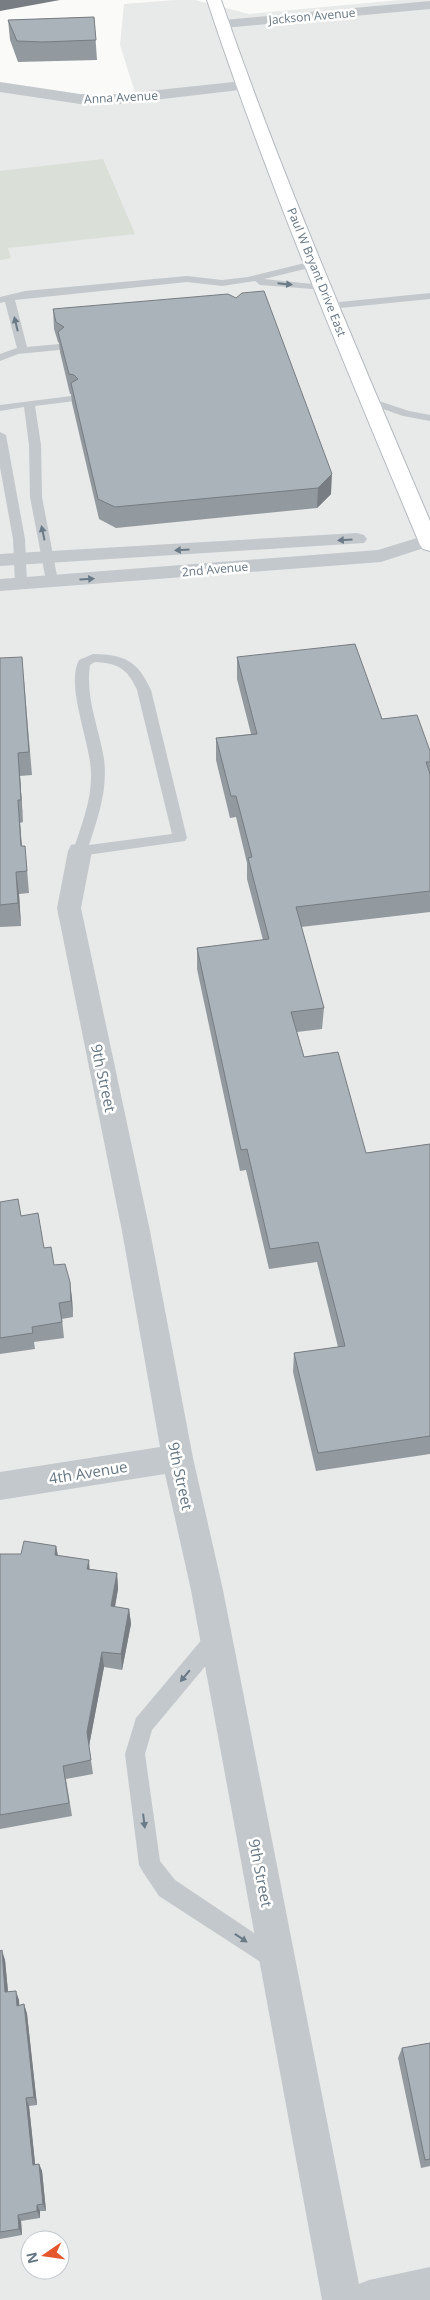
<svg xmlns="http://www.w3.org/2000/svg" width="430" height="2300" font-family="'Open Sans',sans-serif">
<rect width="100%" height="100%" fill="#fafaf8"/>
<path fill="#e8e9e9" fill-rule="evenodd" d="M175,0h20l54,14 151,-14h30v2300h-430v-2211l137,10 -17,-54 4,-41zM30,2240h30v30h-30z"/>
<path fill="#dadfd7" d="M103,159l32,75 -127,14 3,10 -11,2v-89z"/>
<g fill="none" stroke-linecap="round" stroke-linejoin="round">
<g stroke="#b3babf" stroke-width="2">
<path id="secondary" d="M207,0h14c61,177 136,349 209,521v30l-7,-2 -3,-4c-75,-180 -152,-360 -213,-545z"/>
</g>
<path fill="#c3c8cc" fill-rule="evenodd" d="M313,261l5,3 -1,2 -53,13 58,6 5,3 -1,2 -66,-5 -5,-4 -33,5 -35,-4 -172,18 12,47 32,-3 5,3 -5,3 -41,4 -18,7v-7l17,-6 -12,-46 -5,1v-6l25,-6 162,-15 35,4 26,-3z
M430,293v6l-100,10 -5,-3 5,-3z
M71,396l4,1 2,2 -2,2 -40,5 6,39 1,52 16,84 -6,4 -6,-4 -16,-84 -1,-52 -5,-38 -24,4v-6z
M370,398l39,13 21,4v6l-27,-5 -37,-13 -2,-2 2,-2z
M0,432l6,3 19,104 2,45 -6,4 -6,-4 -2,-45 -13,-72z
M93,654c32,1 44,6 58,36l36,148 -2,3 -105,15 -5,-2 -2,-3c8,-25 19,-51 18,-78 0,-29 -26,-88 -12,-113zM95,662c23,1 33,7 42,28l35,144 -83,11c9,-28 19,-56 15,-86 -5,-32 -19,-61 -14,-94z
M216,1629l7,2 3,7 -3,7 -71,85 -7,24 15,107 15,19 109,73 3,8 -3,8 -8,3 -117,-76 -16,-24 -4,-7 -14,-111 11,-36 73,-87z"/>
<path fill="#c3c8cc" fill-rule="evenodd" d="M430,1v8l-206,19 -7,-4 7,-4z
M243,81l5,2 3,3 -3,3 -128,15h-40l-80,-12v-10l80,12h40z
M357,533l7,2 3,4 -3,4 -364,23v-12z
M430,534v12l-49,16 -381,29v-12l378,-29z
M80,843l9,2 3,6 -11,57 69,323 43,227 30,132 136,694 10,-4 61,-13v33h-108l-131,-710 -26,-116 -165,26v-28l160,-25 -38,-216 -65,-323 11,-57 3,-6z"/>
<use href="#secondary" fill="#fff" fill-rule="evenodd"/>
</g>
<path fill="#929a9f" d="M94,17l3,43 -79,2 -8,-22 -2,-20z
M53,309l278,185 -14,14 -201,20 -17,-9 -27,-116 -1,-9h-1l-10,-42 -1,-9 -1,-1 -4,-13z
M237,657l145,62 48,32v161l-129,15 23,81 -2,21 -25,3 7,25 62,96 64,-9v310l-114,17 -23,-99 1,-19 44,-6 -21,-85 -48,7 -23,-99 -6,1 -43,-202v-21l66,-8 -16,-61v-16l-11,-46 -6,1 -14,-58v-22l35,-4 -14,-55z
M0,658l24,22 8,95 -12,1 3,46 -3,1 2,23 5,23 2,24 -10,1 2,32 -21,1z
M0,1202l21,14 23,32 28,50 1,19 -11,2 2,19 -30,4 1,7 -35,5z
M56,1546l2,10 32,13 27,4 1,16 -3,18 14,2 2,15 -9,46 -18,-3 -15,79 4,28 -27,5 6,37 -72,13v-275h21z
M0,1951l5,9 3,32 11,8v6l5,-2 3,10 10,91 -8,1 6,58h4l3,7 4,40h-6v7l-19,3 1,14 -22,4z
M430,2043v123l-9,2 -23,-110 4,-10z"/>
<path fill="#777d82" d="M0,0h60l-60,11z
M332,474l-1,20 -14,14 1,-20z
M18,753l2,23 3,46 -2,-22z
M18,800l2,23 3,46 -2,-23z
M16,872l3,22 2,32 -3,-23z
M70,1282l2,16 1,19 -2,-16z
M56,1546l3,16 -4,-7z
M89,1560l1,16 -3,-7z
M117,1573l1,16 -6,33 -1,-16z
M129,1609l2,15 -9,46 -1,-16z
M102,1652l2,15 -15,79 -2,-14z
M2,1950l3,10 4,42 -4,-10z
M16,1991l3,9 1,15 -3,-9z
M24,2004l3,10 10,91 -3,-8z
M26,2098l3,8 7,66 -3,-7z
M39,2164l3,7 4,40 -3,-7z
M37,2205l3,6v7l-3,-7z
M18,2215l3,6 1,14 -3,-6z"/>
<path fill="#aab3b9" stroke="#777d82" d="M94,17l2,23 -54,2 -25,-1 -9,-21z
M264,291l68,183 -14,14 -203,19 -17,-8 -27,-116 7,-4 -4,-4 -5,-1 -11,-42 6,-5 -8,-5 -3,-13 175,-15 8,4 6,-5z
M355,644l27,75 35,-4 13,36v11h-4l4,12v117l-134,16 28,101 -33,4 13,45 34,-5 28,101 64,-9v292l-112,17 -24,-100 51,-7 -27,-104 -48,7 -23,-100 -6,1 -44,-202 72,-9 -21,-81 4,-1 -16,-61h-5l-15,-58 41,-4 -20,-77z
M22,657l7,95 -11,1 3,47h-3l3,46h4l2,25 -11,1 2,31 -18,2v-247z
M18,1199l3,17 17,-3 6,35 7,-1 3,18 11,-1 5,18 1,19 -12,2 3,19 -30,5 1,6 -33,5v-136z
M24,1541l32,5 -1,9 34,5 -2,9 30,4 -6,33 18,3 -8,45 -19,-2 -15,80 4,28 -28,6 6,37 -69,12v-261h21z
M2,1950l3,42 11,-1 1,15 7,-2 10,93 -8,1 7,67 6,-1 4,40 -6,1v6l-19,4 1,14 -19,3v-281z
M430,2043v116l-5,1 -23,-112z"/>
<defs><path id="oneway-solid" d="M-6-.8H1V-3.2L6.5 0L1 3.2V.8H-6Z" transform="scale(1.25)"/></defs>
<g fill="#6a7a87">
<use href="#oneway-solid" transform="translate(285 284) rotate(6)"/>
<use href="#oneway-solid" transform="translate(16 324) rotate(-104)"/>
<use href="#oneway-solid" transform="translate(43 533) rotate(-102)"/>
<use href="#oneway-solid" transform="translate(345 540) rotate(176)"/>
<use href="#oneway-solid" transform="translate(182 550) rotate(176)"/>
<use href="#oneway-solid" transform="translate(87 579) rotate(-4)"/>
<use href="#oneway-solid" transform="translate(185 1676) rotate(130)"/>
<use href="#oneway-solid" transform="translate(144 1821) rotate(83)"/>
<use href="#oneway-solid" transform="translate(241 1938) rotate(34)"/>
</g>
<g text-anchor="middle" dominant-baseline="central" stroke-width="5" stroke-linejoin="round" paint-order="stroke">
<g font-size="12" fill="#657683" stroke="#fff">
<text transform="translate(312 16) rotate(-5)">Jackson Avenue</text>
<text transform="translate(121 97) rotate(-3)">Anna Avenue</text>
<text transform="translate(317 272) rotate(68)">Paul W Bryant Drive East</text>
<text transform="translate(215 569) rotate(-5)">2nd Avenue</text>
</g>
<g font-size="15" fill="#657683" stroke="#fff">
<text transform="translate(104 1078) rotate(78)">9th Street</text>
<text transform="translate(88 1472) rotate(-9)">4th Avenue</text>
<text transform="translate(181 1476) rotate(78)">9th Street</text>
<text transform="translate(261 1873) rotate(79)">9th Street</text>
</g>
</g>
<g transform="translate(45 2255) rotate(257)"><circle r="24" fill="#ffffff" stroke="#c1c8cd"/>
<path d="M0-4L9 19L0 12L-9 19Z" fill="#e4572e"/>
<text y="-8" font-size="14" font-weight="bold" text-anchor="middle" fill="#657683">N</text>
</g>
</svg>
